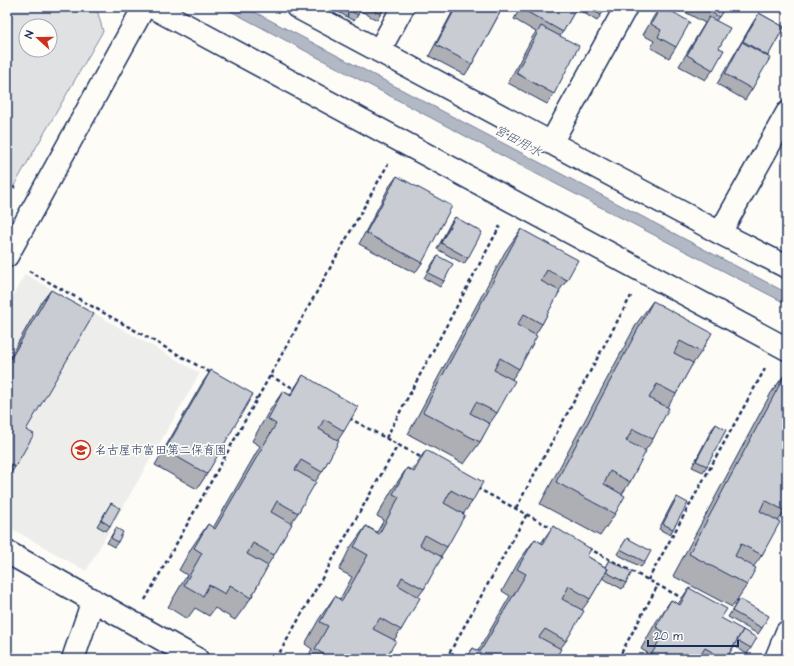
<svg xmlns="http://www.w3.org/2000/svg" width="794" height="666" font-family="'Architects Daughter','Klee One',sans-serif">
<rect width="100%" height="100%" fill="#fdfcf7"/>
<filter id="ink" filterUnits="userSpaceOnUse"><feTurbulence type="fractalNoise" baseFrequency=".025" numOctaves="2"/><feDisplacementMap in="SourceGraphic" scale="8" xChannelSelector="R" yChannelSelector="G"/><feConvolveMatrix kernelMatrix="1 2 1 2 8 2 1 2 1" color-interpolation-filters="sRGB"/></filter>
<g filter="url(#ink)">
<path fill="#edeeec" d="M25,274l175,99 -114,198 -79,-45v-219z"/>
<path fill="#e0e1e3" stroke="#7e88a0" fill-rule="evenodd" d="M7,7h84l6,3 6,21 -96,167zM26,26h24v24h-24z"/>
<path fill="#b3b8c5" stroke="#76819c" d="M223,7h22l542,286v11l-258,-134z"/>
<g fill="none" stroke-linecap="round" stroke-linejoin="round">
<g stroke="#1b2f5e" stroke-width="25">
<path id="minor" d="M152,7l635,342
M297,7l423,226 67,34
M379,51l24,-44
M551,143l75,-136
M720,233l67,-120
M7,256l137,-249
M7,552l190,107
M73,659l20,-59
M776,659l11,-27"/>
</g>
<path stroke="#1b2f5e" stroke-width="2.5" stroke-dasharray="4 3" stroke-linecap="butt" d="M7,183l8,5
M29,271l182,102
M270,376l27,14
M249,394l8,5
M349,418l75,41
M386,438l114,-212
M477,488l77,41
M516,508l115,-212
M588,548l96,51
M648,580l118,-213
M145,600l243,-436
M276,659l122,-214
M446,659l81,-145
M618,659l40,-74"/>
<use href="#minor" stroke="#fdfcf7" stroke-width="22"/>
</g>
<path fill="#adafb5" stroke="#1b2f5e" d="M329,7h25l4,8 -4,6 -7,-4 1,-3 -1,3z
M361,7h24l-8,13 -18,-10z
M455,7h48l-31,57 -7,11 -36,-19z
M521,7h56l-17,29 -6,58 -7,10 -39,-21 25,-47 3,-4 -22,-13z
M581,7h25l-9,14 -18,-11z
M660,7l16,40 -7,11 -18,-10 3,-7 -11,-6 11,-19z
M676,7h49l-9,14 3,27 -6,22 -8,10 -26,-14 26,-43z
M759,13l25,14 -17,30 -15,32 -7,11 -28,-16 35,-60z
M397,176l25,87 -7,10 -56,-29 30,-57z
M455,217l13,41 -4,6 -27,-15 14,-27z
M521,229l46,51 -8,11 -17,33 -7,11 -16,34 -7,10 -15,34 -7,10 -10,19 -16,22 -56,-30 97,-182z
M438,256l6,25 -4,6 -16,-9 10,-17z
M51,290l-25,140 -11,37 -8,12v-117l33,-58z
M653,301l48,51 -11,16 -14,26 -9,13 -14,32 -8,12 -15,31 -8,12 -7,20 -15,22 -60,-32 97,-181z
M211,370l-4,104 -10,15 -42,-24 46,-80z
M787,371v137l-9,13 -16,34 -8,11 -7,19 -15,22 -59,-31 98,-183z
M303,375l41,56 -6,9 -16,32 -7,10 -17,31 -7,10 -17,32 -7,11 -16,32 -16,22 -20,-12 -6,8 -14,-8 -8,11 -19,-12 19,-32 -8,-5 13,-23 16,-23 5,4 47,-82 -8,-5 16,-28 15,-22 7,4z
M716,424l-9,42 -4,6 -11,-5 20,-38z
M426,450l46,52 -9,12 -16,33 -6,9 -17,33 -6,8 -17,33 -7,10 -9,19h-78l5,-10 -7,-5 14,-25 16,-23 5,3 12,-22 -13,-7 11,-22 16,-22 11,6 7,-12 -7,-4 15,-26 15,-22 5,2z
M677,497l-4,32 -3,6 -11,-6 14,-27z
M111,503l-1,23 -4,5 -9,-5z
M553,526l34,30 18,11 4,-7 17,23 -4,6 -20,-11 -12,21 -8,11 -16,31 -6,8 -5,10h-90l8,-11 5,3 32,-55 -8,-5 17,-30 16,-22 6,4z
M116,528l2,14 -4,5 -7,-4z
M627,538l18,24 -4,5 -24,-13z
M689,588l32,30 30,30 -4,6 -13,-8 -8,13h-80l3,-5 -8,-5 15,-27 15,-22 7,4z
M739,599l23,29 -4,6 -30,-17z"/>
<path fill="#c9ccd3" stroke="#1b2f5e" d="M354,7l6,4 -2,4 -7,-4z
M368,7h17l-5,7z
M456,7h47l-31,57 -36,-19z
M523,7h54l-14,25 -41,-23z
M587,7h19l-5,8z
M661,7h3l26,15 -14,25 -18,-10 3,-7 -10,-6z
M702,7h23l-6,10z
M759,13l25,14 -16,29 -25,-15z
M709,17l21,11 -11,20 5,2 -11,20 -26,-15z
M541,26l38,20 -25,48 -38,-21z
M742,42l28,16 -18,31 -27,-15z
M397,176l55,30 -30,57 -56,-30z
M455,217l27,15 -14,26 -27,-15z
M521,229l57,31 -11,20 -20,-10 -6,11 19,10 -18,33 -18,-10 -7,11 20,11 -18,33 -19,-11 -6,12 21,11 -18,32 -21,-11 -6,11 20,11 -10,18 -57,-30z
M438,256l15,8 -9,17 -16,-8z
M51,290l43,24 -68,116 8,4 -19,33 -8,-5v-97z
M653,301l59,32 -11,19 -21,-11 -6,12 19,10 -17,31 -19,-10 -8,14 20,10 -16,31 -20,-10 -7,12 20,10 -16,31 -20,-11 -6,13 21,12 -10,18 -59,-32z
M211,370l42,24 -46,80 -42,-24z
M787,371v89l-3,6 3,2v40l-2,3 -20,-11 -5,11 20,11 -18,33 -21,-11 -6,12 21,12 -9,17 -58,-31z
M303,375l55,32 -14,24 -20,-12 -5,10 20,12 -17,31 -21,-12 -6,10 21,12 -18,31 -21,-12 -6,11 21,12 -18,31 -21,-12 -6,11 21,12 -17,32 -21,-13 -5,9 -16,-9 -6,11 -19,-11 18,-32 -8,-5 14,-24 7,5 61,-105 -8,-5 15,-28 8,5z
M716,424l10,6 -19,36 -11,-5z
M426,450l57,32 -11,20 -21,-12 -7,13 21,12 -18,32 -22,-12 -5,10 22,12 -18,32 -22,-12 -4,8 22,13 -19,32 -21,-12 -7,11 23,12 -11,18h-53l-17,-10 13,-23 -8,-4 15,-26 7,5 26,-46 -14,-8 12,-21 13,8 20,-37 -6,-3 14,-26 7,4z
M677,497l11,6 -15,26 -10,-5z
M111,503l9,5 -10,18 -9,-6z
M553,526l38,23 -4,7 21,13 -18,30 -21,-13 -7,13 22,12 -18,30 -21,-12 -6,8 22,12 -6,10h-89l7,-11 7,4 46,-78 -9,-5 18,-30 8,5z
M116,528l7,4 -5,10 -7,-4z
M627,538l24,13 -6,11 -25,-13z
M609,560l23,12 -6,11 -20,-11 2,-3 -3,-2z
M689,588l38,21 -6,9 22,12 -17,29h-1l-20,-11 -7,11h-49l15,-27 -8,-5 15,-27 9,5z
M739,599l30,17 -7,12 -30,-17z
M743,630l14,8 -6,10 -14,-8z"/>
</g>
<defs>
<g id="school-ring" transform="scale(1)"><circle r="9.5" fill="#fdfcf7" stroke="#c8321e" stroke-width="1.5"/><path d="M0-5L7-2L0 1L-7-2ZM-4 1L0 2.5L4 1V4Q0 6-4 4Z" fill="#c8321e"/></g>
</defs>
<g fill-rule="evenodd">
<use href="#school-ring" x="81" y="450"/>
</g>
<g text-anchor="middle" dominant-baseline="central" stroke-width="3.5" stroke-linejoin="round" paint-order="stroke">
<g font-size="12" fill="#1b2f5e" stroke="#fdfcf7" text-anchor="start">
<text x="95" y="450">名古屋市富田第二保育園</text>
</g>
<g font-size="13" font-style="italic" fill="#49587d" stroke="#fdfcf7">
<text transform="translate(518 141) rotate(28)">宮田用水</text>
</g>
</g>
<rect width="794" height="666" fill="none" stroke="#fdfcf7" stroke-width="24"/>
<rect x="12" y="12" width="770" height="642" fill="none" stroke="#1b2f5e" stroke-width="1.5" filter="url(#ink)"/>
<g transform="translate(38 38) rotate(291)"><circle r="19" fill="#fdfcf7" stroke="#a3aaba"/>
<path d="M0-3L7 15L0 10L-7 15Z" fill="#c8321e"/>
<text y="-6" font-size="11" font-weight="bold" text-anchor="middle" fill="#1b2f5e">N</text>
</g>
<path d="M648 640v6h90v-6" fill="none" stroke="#1b2f5e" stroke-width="2"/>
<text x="654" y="640" font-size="12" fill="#1b2f5e" stroke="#fdfcf7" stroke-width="3" paint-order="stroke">20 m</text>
</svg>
